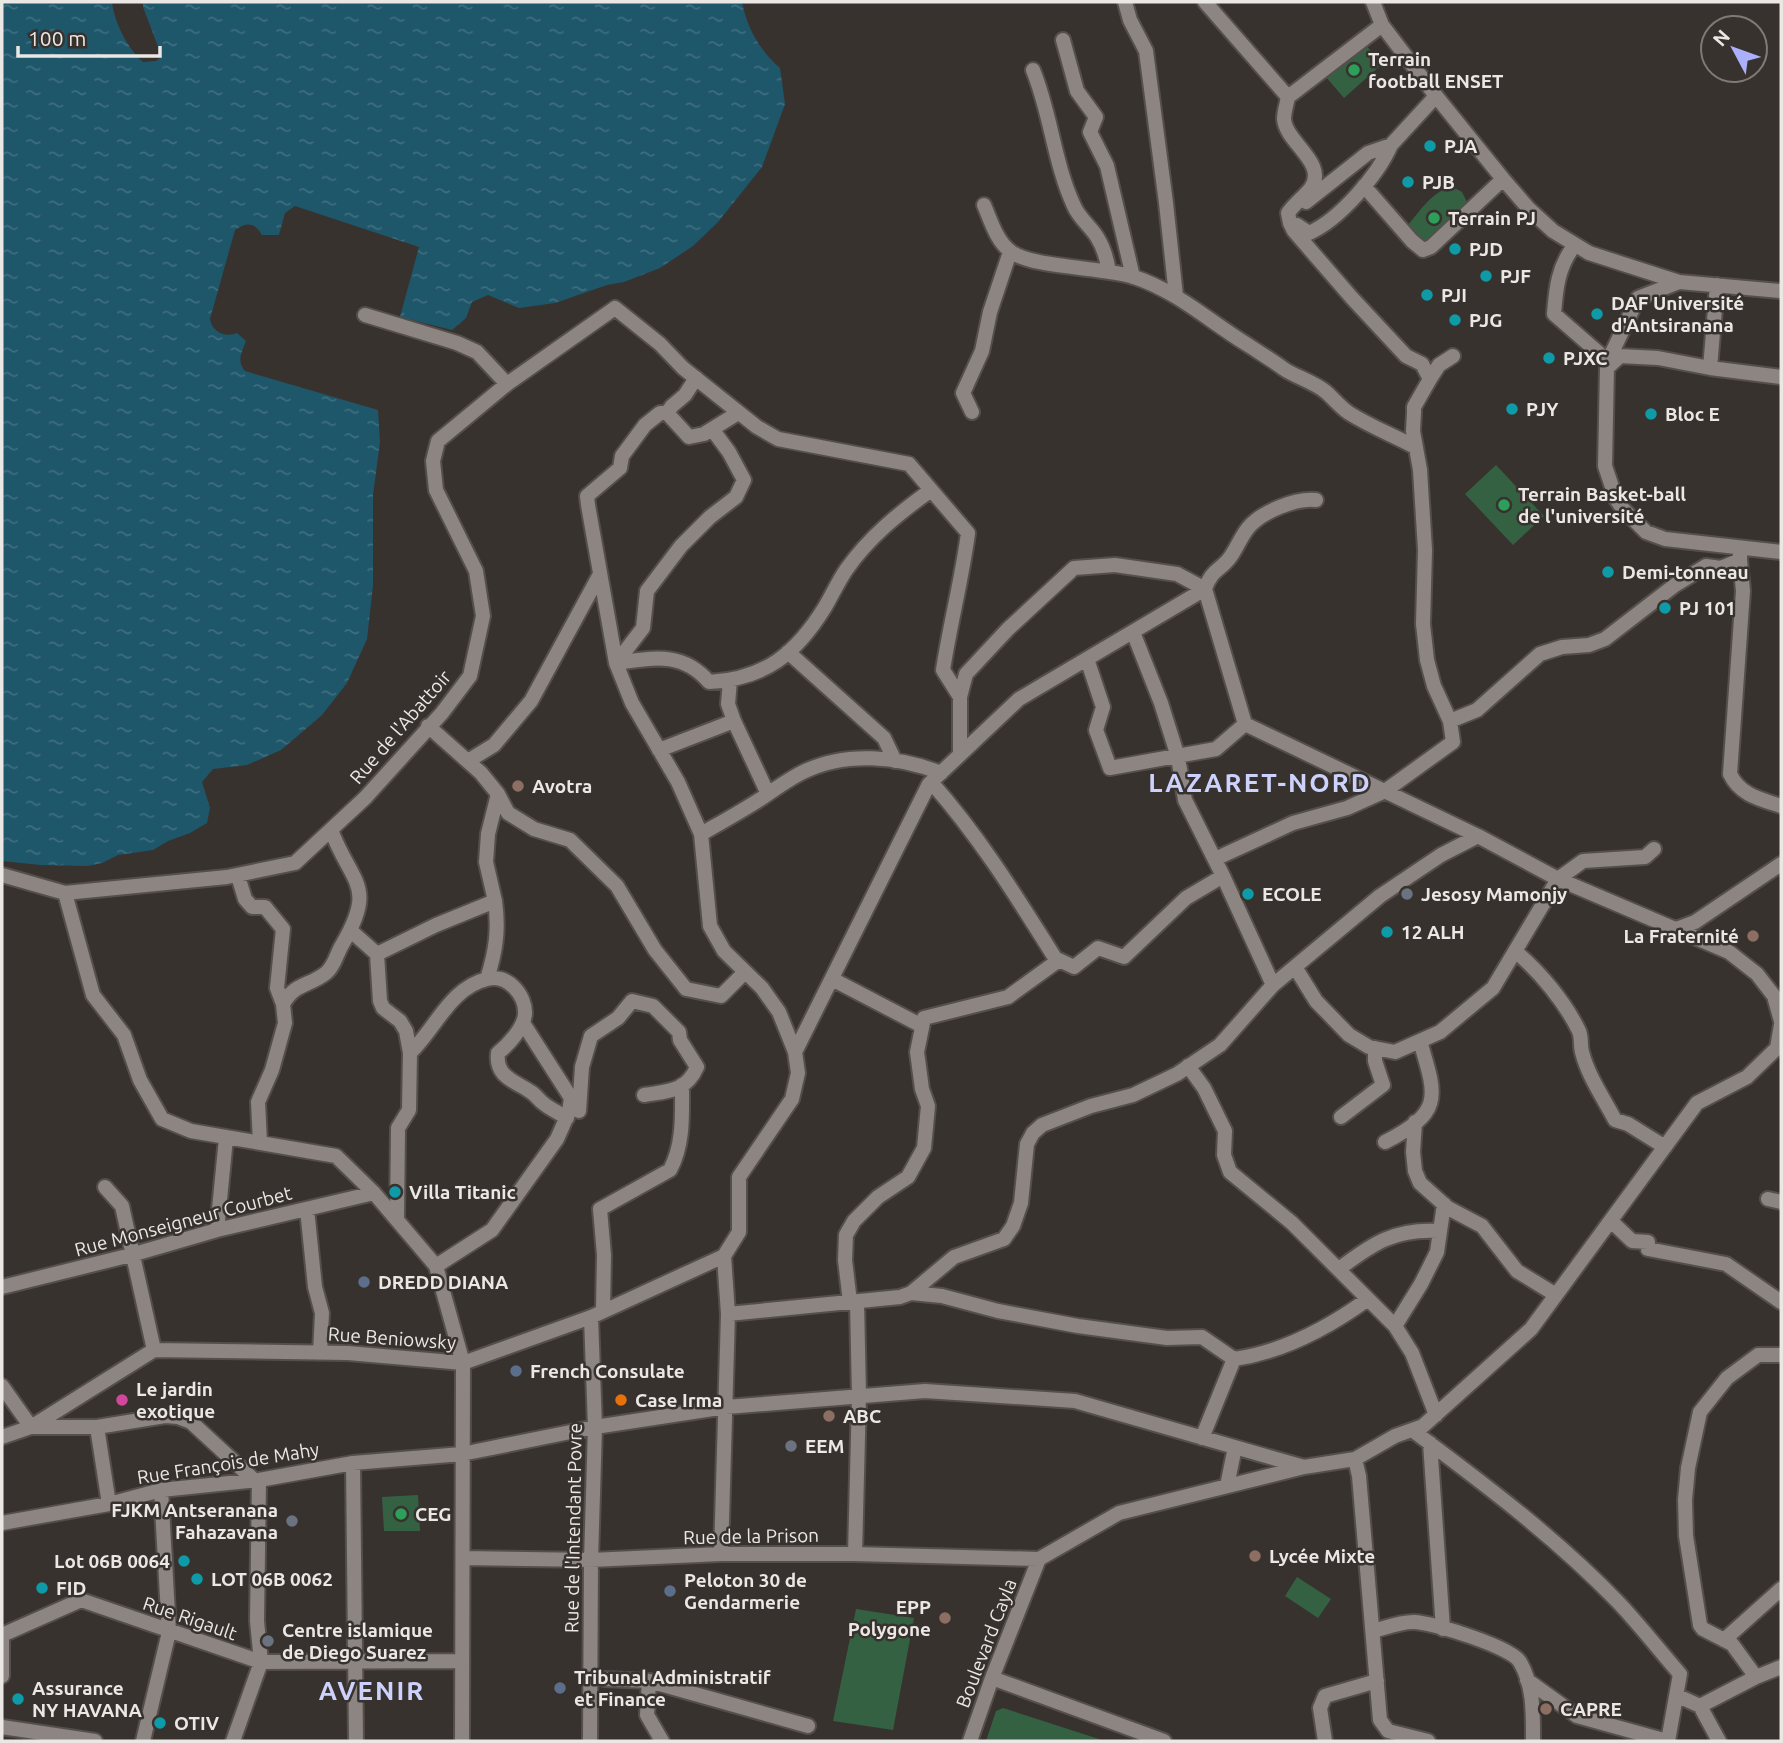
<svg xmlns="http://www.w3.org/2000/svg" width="1783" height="1743" font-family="Ubuntu,sans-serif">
<defs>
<pattern id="water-ripples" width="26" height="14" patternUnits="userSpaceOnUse" patternTransform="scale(1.75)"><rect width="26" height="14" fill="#1e566a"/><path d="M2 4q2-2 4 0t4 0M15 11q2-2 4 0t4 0" fill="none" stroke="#3f6e7f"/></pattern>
</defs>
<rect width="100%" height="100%" fill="#38322f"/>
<path fill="#356143" d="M1364,43l18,21 -38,34 -18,-21z
M1453,187l9,5 5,10 -6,10 -35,32 -17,-11 -1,-8c12,-14 26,-36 45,-38z
M1496,465l48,51 -31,29 -48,-51z
M418,1495l2,36h-36l-2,-34z
M1297,1577l34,22 -13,19 -33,-22z
M856,1609l58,9 -21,112 -60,-9z
M1003,1708l102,33h-119l10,-30z"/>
<path fill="url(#water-ripples)" d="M2,2h110c2,20 16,47 31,60l13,-1 4,-3 -1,-9 -16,-42v-5h599c5,26 18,49 38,66l5,36 -23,63 -44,55 -25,24 -33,22 -36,14 -17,3 -52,18 -36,5 -31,-13 -16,7 -6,16 -14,12 -52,-13 19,-70 -124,-41 -10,7 -6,22h-17c-7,-13 -16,-13 -27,-5l-25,89c2,13 15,19 27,14l9,8c-4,11 -10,20 -1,30l133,39 2,32 -7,53v90l-6,54 -20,44 -25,32 -41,35 -34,15 -34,4 -11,13 8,26 -3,15 -17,10 -22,8 -15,9 -35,5 -16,8 -14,3 -47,-1 -39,-4z"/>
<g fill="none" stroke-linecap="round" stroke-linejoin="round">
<g stroke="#554f4c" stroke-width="18">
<path id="minor" d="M1125,2l5,18 16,31 20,152 10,93
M1205,2l83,95 94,-72
M1373,2l9,23 54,71 67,83 26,30 24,22 36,22 90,29 102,9
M1063,40l14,51 19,26 -6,15 17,34 26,111
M1033,70c18,44 21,93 41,136 5,12 16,20 23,31 7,11 10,22 12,35
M1288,97c-1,6 -4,15 -4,22 2,24 44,44 27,69 -7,9 -16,15 -23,25l2,10 4,8 58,67 54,58 16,8 8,15 -16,28v6l-1,18 7,39 5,80 -2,74 4,36 7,26 16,35
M1364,186l48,55 11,9 8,-3 72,-68
M1306,202l62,-49 23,-8 45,-49
M984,205c7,16 12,35 26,46 20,17 94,16 124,26 43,14 76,45 114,68 12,8 24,15 36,24 12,8 30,13 42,23 8,7 14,15 23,21 22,14 44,22 66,34
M1297,225l12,8c30,-13 69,-58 82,-88
M1574,246c-16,21 -18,42 -20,68l54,47 -1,7
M1717,285l-7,83 71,9
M365,315l92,28 20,9 30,32
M1608,361l30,-63 41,-16
M1710,368l-52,-10 -38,-2 -13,12 -2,98 11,33 7,10 23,23 19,7 116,13
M696,378l-11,17 -13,11 -5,7h-7l-15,12 -23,31 -2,12 -33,28 1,9 28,158 16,40 46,79 23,52 9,92 14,25 38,37 17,24 16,40
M1430,379l9,-14 14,-9
M972,412l-9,-19 19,-42 8,-39 20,-60
M667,413l22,24 15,-3 34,-21
M1740,560l3,31 -13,183c10,21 30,25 51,32
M1133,632l28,71 17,54 7,43 38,76 50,109
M788,652l96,86 11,23
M1087,659l16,48 -7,23 14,38 106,-19 29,-25
M616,663c37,-5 66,-12 93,19 56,-3 87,-28 116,-75 7,-12 13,-25 21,-37 23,-33 52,-56 85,-80
M616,663l27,-35 4,-37 34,-45 29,-29 26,-20 8,-17 -15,-28 -17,-23
M730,680l-2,24 6,17 34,73
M428,726l53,47 17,21 10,19 26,16 36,11 47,46 38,64 31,39 35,7 24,-24
M659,750l75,-29
M960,754v-57l6,-23 42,-45 66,-61 41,-3 62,9 28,15c7,-21 17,-19 26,-33 6,-9 10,-19 17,-28 13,-16 47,-30 68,-28
M468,761l26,-16 37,-44 69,-127
M931,782c49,55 87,117 126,179
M701,834c21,-12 41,-23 61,-36 13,-9 27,-19 41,-26 43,-21 95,-16 138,1
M1215,859l78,-36 54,-15 38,-17 68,-49 -3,-21 27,-11 63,-56 22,-7 27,-2 16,-6 70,-54 31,-19 15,2 19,-8v-12
M2,875l63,18 162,-16 68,-14 70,-65 77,-85 28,-37 13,-60 -7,-45 -40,-81 -3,-29 5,-20 69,-57 108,-76 45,36 23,24 74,59 21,12 131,25 59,69c-6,46 -18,91 -25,137l17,27
M238,876l7,23 7,8h13l18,22 -6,59 6,16 2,19 -13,47 -14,32 2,41
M65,893l28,102 31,40 16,45 22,39 29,12 145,25 38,37 62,73 27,97 -1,378
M1676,929l19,-7 86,-58
M351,931l26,23
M1515,951c25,21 50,51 64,80 3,7 1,14 3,21 6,24 22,47 33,68l13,4 37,23
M1295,967l21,34 33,34 20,12 26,5 45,-20 53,-44 65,-109 25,-18 62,-4 9,-8
M487,979c9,-28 12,-50 8,-78
M832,979l90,47
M283,1004c13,-22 25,-17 43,-31 8,-6 11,-20 16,-28 35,-60 10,-60 -11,-115
M410,1053c26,-25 40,-65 77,-74 20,-6 39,16 38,35 -1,14 -17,31 -27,39 -3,24 17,28 33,39 5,3 8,8 12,11 7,6 16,10 24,15
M1188,1066l16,22 21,43 -1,24 6,17 62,51 103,103 17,27 24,62
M579,1111l3,-44 9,-31 27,-18 14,-17 21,5 26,26 1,8 17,27c-11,25 -29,24 -53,28
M1341,1117l42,-32 -8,-24v-13
M1415,1122l-2,30 2,19 5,12 28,25 34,18 35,45 39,24
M1385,1142c58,-30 52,-44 35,-101
M105,1187l17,19 32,144
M1768,1199l13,3
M307,1209l8,78 7,26 -2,40
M397,1219l1,-91 11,-18 1,-57 -4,-22 -6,-10 -17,-13 -3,-7 -3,-47 59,-29 59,-24 -9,-39 2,-28 10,-40
M1611,1221l21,20 16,1v7l78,15 55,38
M217,1230l9,-92
M436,1266l56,-36 65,-91 12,-27 2,-14 -48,-75
M1339,1269c34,-26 57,-41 101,-38
M2,1287l129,-32 86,-25 157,-37
M911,1293l31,3 56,15 80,15 89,12 35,-1 32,22 -32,79
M850,1302l-5,-42 1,-25 8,-14 24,-24 30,-20 16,-29 4,-42 -6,-17 -5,-37 7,-34 84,-21 51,-37 15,7 24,-19 26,9 62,-59 37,-22
M603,1310l1,-55 -4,-46 70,-39c14,-26 12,-56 12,-85
M728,1314l172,-17 11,-4 43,-36 50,-18 9,-13 8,-23 6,-59 6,-11 9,-8 49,-19 42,-11 44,-21 43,-29 53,-60 107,-89 61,-41 37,-19
M1395,1326l26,-42 16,-32 7,-48
M1234,1359c50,-7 94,-31 134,-60
M2,1386l29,41 123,-77 194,3 115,10 128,-46 133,-61 15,-24v-55l53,-78 6,-26 -3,-21 134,-268 90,-85 186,-110 40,135 233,112 80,43 171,73 28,22 17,22 7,25
M97,1427l12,77
M1412,1430c71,53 143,107 205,171 22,23 42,49 63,73l-12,67
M2,1437l29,-10h66l68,-11 13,1 13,5 63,58
M1430,1443l13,186
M1355,1459l4,17 21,244 8,11 40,10
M353,1463l3,278
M1227,1486l8,-39
M2,1523l107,-19 52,-14 98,-10 94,-17 109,-9 133,-27 131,-20 199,-16 150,10 229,66
M721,1554l7,-240 -4,-58
M855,1554l4,-158 -2,-94
M463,1558l128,2 130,-6h134l184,5
M1039,1559l80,-46 185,-46 51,-8 40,-23 28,-10 108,-97 166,-226 50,-26 30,-29 4,-23
M1373,1631c12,-3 29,-10 42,-9 18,1 97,25 105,40 14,24 13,52 13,79
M2,1635l79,-35 180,62 199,-1
M2,1639v37
M1724,1640l57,-51
M1756,1677l25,-10
M992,1678l172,63
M604,1679l45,2 159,45
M1527,1680l50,36 90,25
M649,1681l-2,34 15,26
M1678,1696l22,10 56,-29 -24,-33 -29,-15 -3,-4 -14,-89 -1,-36 3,-32 12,-56 27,-34 31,-23h23
M1700,1706l19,35
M2,1727l93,14
M143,1741l26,-109 -8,-142
M233,1741l28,-79 -4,-41 2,-141
M590,1741l1,-181 4,-133 -4,-110
M970,1741l22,-63 47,-119
M1325,1741l-5,-33 5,-12 52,-15"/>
</g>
<use href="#minor" stroke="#8c8581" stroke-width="14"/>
</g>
<g fill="#2e9e5b" stroke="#38322f" stroke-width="2.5">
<circle cx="1354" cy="70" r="7"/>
<circle cx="1434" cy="218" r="7"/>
<circle cx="1504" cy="505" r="7"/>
<circle cx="401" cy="1514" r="7"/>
</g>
<g fill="#0f9aa8" stroke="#38322f" stroke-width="2.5">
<circle cx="1430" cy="146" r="7"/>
<circle cx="1408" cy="182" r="7"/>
<circle cx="1455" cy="249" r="7"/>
<circle cx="1486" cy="276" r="7"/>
<circle cx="1427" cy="295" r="7"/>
<circle cx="1597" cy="314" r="7"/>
<circle cx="1455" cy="320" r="7"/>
<circle cx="1549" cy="358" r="7"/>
<circle cx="1512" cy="409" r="7"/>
<circle cx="1651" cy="414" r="7"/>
<circle cx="1608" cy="572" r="7"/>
<circle cx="1665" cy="608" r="7"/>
<circle cx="1248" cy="894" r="7"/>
<circle cx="1387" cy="932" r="7"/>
<circle cx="395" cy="1192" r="7"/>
<circle cx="184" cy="1561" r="7"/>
<circle cx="197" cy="1579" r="7"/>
<circle cx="42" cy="1588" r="7"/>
<circle cx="18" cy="1699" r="7"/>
<circle cx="160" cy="1723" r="7"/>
</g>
<g fill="#8d6e63" stroke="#38322f" stroke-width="2.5">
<circle cx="518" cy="786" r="7"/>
<circle cx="1753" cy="936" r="7"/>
<circle cx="829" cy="1416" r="7"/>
<circle cx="1255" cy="1556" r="7"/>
<circle cx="945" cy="1618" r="7"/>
<circle cx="1546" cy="1709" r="7"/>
</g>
<g fill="#6b7280" stroke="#38322f" stroke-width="2.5">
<circle cx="1407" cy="894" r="7"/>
<circle cx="791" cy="1446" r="7"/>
<circle cx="292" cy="1521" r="7"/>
<circle cx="268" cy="1641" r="7"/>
</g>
<g fill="#5c6f8a" stroke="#38322f" stroke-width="2.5">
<circle cx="364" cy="1282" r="7"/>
<circle cx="516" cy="1371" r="7"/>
<circle cx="670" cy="1591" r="7"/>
<circle cx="560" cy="1688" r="7"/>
</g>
<circle fill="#d1479c" stroke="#38322f" stroke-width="2.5" cx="122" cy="1400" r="7"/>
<circle fill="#e8710a" stroke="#38322f" stroke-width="2.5" cx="621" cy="1400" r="7"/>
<g text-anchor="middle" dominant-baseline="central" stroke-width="5" stroke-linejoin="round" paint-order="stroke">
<g font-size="19" font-weight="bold" fill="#ebe7e4" stroke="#38322f" text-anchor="start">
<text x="1368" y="59">Terrain<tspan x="1368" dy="22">football ENSET</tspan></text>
<text x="1444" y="146">PJA</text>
<text x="1422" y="182">PJB</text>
<text x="1448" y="218">Terrain PJ</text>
<text x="1469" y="249">PJD</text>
<text x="1500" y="276">PJF</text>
<text x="1441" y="295">PJI</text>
<text x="1611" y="303">DAF Université<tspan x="1611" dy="22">d'Antsiranana</tspan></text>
<text x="1469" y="320">PJG</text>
<text x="1563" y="358">PJXC</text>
<text x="1526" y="409">PJY</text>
<text x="1665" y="414">Bloc E</text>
<text x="1518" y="494">Terrain Basket-ball<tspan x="1518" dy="22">de l'université</tspan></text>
<text x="1622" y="572">Demi-tonneau</text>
<text x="1679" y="608">PJ 101</text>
<text x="532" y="786">Avotra</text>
<text x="1262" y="894">ECOLE</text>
<text x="1421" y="894">Jesosy Mamonjy</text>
<text x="1401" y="932">12 ALH</text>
<text x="1739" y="936" text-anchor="end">La Fraternité</text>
<text x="409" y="1192">Villa Titanic</text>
<text x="378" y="1282">DREDD DIANA</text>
<text x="530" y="1371">French Consulate</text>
<text x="136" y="1389">Le jardin<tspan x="136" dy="22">exotique</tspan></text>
<text x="635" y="1400">Case Irma</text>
<text x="843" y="1416">ABC</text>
<text x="805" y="1446">EEM</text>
<text x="278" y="1510" text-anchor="end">FJKM Antseranana<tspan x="278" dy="22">Fahazavana</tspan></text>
<text x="415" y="1514">CEG</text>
<text x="1269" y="1556">Lycée Mixte</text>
<text x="170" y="1561" text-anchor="end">Lot 06B 0064</text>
<text x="211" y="1579">LOT 06B 0062</text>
<text x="684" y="1580">Peloton 30 de<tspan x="684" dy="22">Gendarmerie</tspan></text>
<text x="56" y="1588">FID</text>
<text x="931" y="1607" text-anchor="end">EPP<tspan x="931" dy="22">Polygone</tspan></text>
<text x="282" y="1630">Centre islamique<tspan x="282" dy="22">de Diego Suarez</tspan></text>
<text x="574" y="1677">Tribunal Administratif<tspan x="574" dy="22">et Finance</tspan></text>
<text x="32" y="1688">Assurance<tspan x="32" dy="22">NY HAVANA</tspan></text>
<text x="1560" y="1709">CAPRE</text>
<text x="174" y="1723">OTIV</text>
</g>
<g font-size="19" fill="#ebe7e4" stroke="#38322f">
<text transform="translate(400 727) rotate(-49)">Rue de l'Abattoir</text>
<text transform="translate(183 1221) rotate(-15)">Rue Monseigneur Courbet</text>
<text transform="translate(392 1338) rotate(4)">Rue Beniowsky</text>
<text transform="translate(228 1463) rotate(-9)">Rue François de Mahy</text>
<text transform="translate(573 1528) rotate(-89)">Rue de l'Intendant Povre</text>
<text transform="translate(751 1536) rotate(-1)">Rue de la Prison</text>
<text transform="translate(190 1618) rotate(19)">Rue Rigault</text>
<text transform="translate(986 1643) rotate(-69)">Boulevard Cayla</text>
</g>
<g font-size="26" font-weight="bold" letter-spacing="2" fill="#cdd2fd" stroke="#38322f">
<text x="1260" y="782">LAZARET-NORD</text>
<text x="372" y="1690">AVENIR</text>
</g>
</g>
<rect width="1783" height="1743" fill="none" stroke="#ebe7e4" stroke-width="7"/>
<g transform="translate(1734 49) rotate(311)"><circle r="33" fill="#38322f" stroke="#807a77" stroke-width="2"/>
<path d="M0-5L12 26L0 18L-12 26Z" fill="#aab0fb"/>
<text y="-10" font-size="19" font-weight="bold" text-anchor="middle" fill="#ebe7e4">N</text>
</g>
<path d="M18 46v10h142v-10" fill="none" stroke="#ebe7e4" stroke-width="3.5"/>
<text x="28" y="46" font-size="21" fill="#ebe7e4" stroke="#38322f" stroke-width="5" paint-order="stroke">100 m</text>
</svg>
